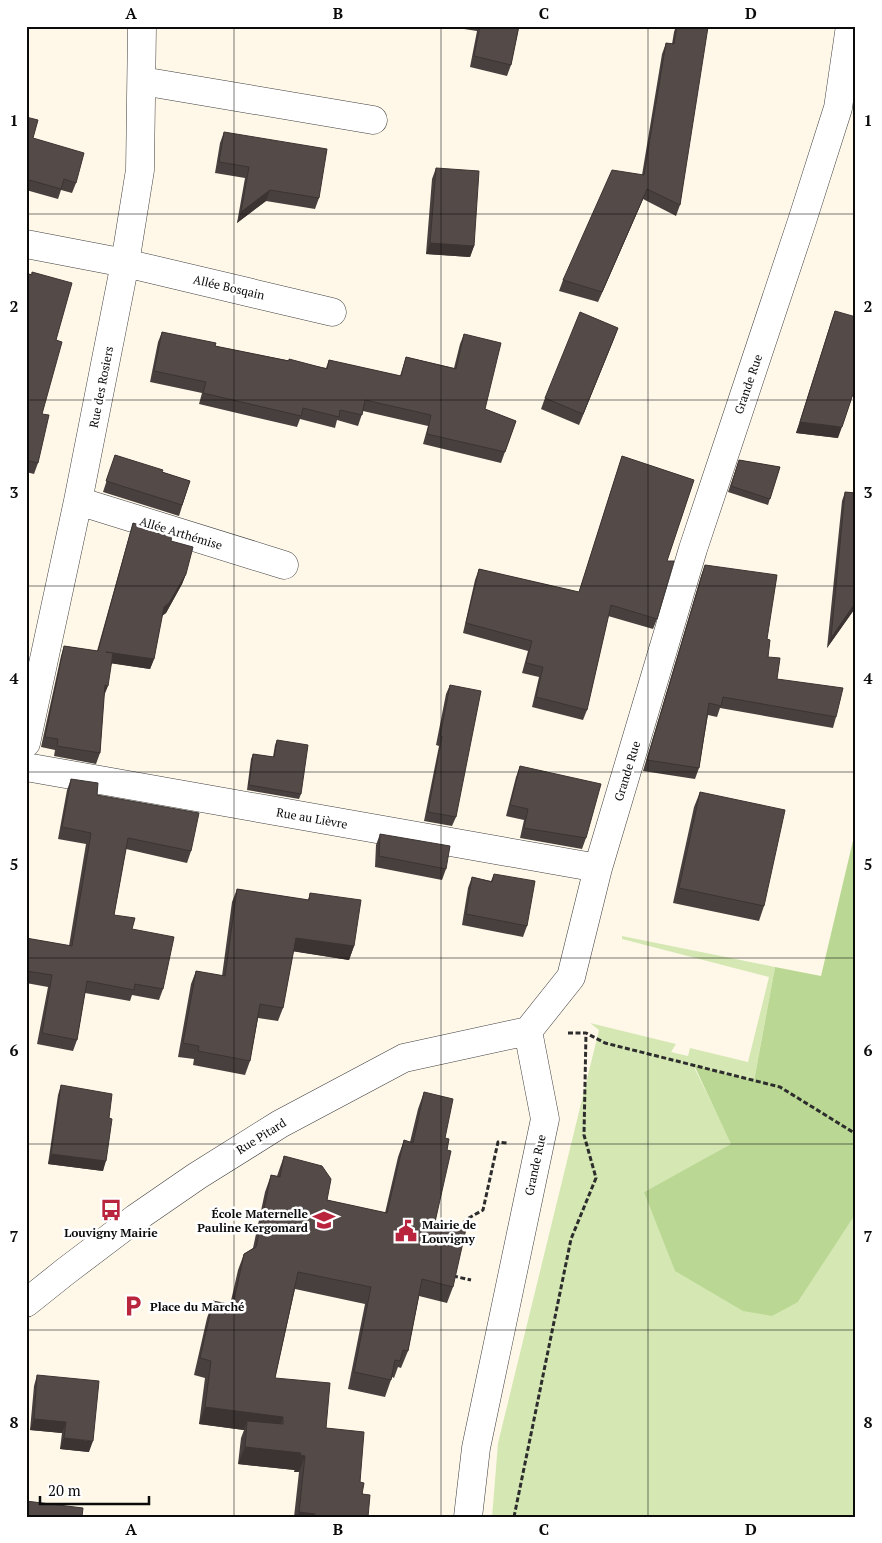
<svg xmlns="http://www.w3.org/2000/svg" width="882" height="1543" font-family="'PT Serif',serif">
<rect width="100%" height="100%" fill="#fff8e9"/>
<path fill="#d5e8b4" d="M622,936l153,31 -21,114 -60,-16 -2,-2 40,81 -88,48 154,110 58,-90v305h-364l6,-74 101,-413 -9,-7 86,21 -5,8 17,4 2,-8 58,14 21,-85 -147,-38z"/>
<path fill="#bad894" d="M856,828v385l-58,89 -26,14 -29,-5 -68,-40 -31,-79 87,-48 -37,-79 60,16 21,-114 46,9z"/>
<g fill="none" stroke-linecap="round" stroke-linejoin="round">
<g stroke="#3e3e3e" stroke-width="29">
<path id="minor" d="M142,81l231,39
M26,244l99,19 207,49
M78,501l206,64
M26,743l52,-242 47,-238 15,-93 2,-144
M26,767l572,101
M26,1303l40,-32 70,-53 61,-42 83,-52 124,-66 124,-27
M468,1517l8,-69 69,-329 -17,-88 43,-54 27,-109 95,-319 109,-328 36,-113 12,-82"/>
</g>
<path stroke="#2d2d2d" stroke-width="3" stroke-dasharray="5 2.5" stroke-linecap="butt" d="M568,1033h18l19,10 175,44 76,47
M458,1229l9,-10 16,-9 15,-68 9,1
M453,1276l18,4
M514,1517l57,-278 25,-61 -12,-43 2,-102"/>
<use href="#minor" stroke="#fff" stroke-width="28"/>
</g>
<path fill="#48403e" d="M465,26h54l-8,39 -4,11 -37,-9 7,-36 -13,-2z
M676,26h30l-26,179 -4,11 -33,-17 -45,103 -39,-11 4,-11 79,-105 20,-121 4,-11 6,1 2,-12z
M26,117l7,21 43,45 -4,10 -11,-3 -3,9 -32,-9z
M224,132l95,66 -4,11 -49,-8 -29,22 8,-45 -30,-5 5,-30z
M436,168l38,78 -4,11 -44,-3 6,-75z
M32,272l24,68 -14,74 -4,49 -4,11 -8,-2v-199l5,2z
M835,311l3,127 -42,-5 35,-111z
M618,328l-39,97 -38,-16 4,-11z
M162,332l53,14 111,22 3,-8 71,16 6,-19 48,11 6,-24 4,-10 21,75 31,12 -15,42 -78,-19 5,-18 -65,-15 -5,15 -21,-6 -2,8 -35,-9 -3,8 -98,-23 3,-11 -52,-11 8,-40z
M115,455l47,17 28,9 -11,35 -76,-24z
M622,456l45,105 -10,58 -4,10 -45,-13 -21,94 -4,10 -51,-13 7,-30 -17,-4 6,-22 -65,-18 12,-53 4,-11 100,23z
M739,460l41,7 -12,38 -40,-13z
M845,492l11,1v114l-29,41 15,-147z
M133,523l38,18 15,33 -4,10 -16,29 -4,3 -8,43 -4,10 -39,-6 -7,33 -4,57 -4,11 -42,-8 1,-6 -14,-3 20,-91 3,-10 33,5 33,-118z
M705,565l62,74 1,18 9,22 59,38 -3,11 -113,-20 -3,9 -9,-2 -9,53 -4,11 -52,-8 58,-195z
M450,685l6,132 -4,9 -28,-5 15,-75 -3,-1 10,-51z
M277,740l24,54 -2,5 -52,-9 4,-31 2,-5 20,3 2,-12z
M520,766l66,72 -4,11 -62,-11 4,-18 -18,-4 10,-39z
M71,779l120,72 -4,12 -61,-14 -12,66 18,14 31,60 -4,11 -27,-5 -2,6 -45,-8 -8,47 -4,11 -36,-7 11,-57 -22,-4v-45l43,8 17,-102 -28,-5 9,-49z
M700,792l64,114 -5,15 -86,-18 21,-96z
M380,834l66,35 -4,11 -67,-13 1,-22z
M494,874l33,52 -4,11 -61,-12 6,-37 4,-11 19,4z
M237,889l71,11 2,-7 44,53 -5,14 -56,-9 -10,57 -5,13 -20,-3 -8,43 -5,14 -52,-10 1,-6 -16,-2 13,-73 5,-13 26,5 10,-74z
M61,1085l48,33 -6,53 -55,-7 10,-69z
M424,1092l21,46 2,12 -12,72 18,65 -6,16 -28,-7 -11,55 -7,17 -3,-1 -4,11 -2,-1 -7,20 -37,-8 17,-85 -70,-15 -20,89 51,50 34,54 8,35h-74l5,-45h-5l1,-2 -57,-6 3,-26 3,-8 -45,-6 6,-46 -11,-3 13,-57 6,-17 17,4 8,-35 6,-16 9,-6 12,-56 6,-17 6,1 7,-20 43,44 58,13 13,-56 6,-17 6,2 8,-33z
M37,1375l52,77 -29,-3 2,-16 -32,-3 4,-44z"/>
<path fill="#3b3432" d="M647,189l-4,10 -45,103 4,-10z
M270,190l-4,11 -29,22 4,-11z
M430,243l44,3 -4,11 -44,-3z
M618,328l-4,11 -35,86 4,-11z
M800,422l42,5 -4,11 -42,-5z
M186,574l-4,10 -16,29 -6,4 4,-10z
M856,602v5l-29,41 4,-10z
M106,652l48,7 -4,10 -48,-7z
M105,685l3,1 -4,10z
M296,938l58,8 -5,14 -58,-9z
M51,1154l55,7 -3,10 -55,-7z
M205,1407l78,10 -6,17 -30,-13 -3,9 -45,-6z
M34,1419l32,3 -4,11 -32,-3z
M64,1438l29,3 -4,11 -29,-3z
M245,1447l56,6 -6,17 -57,-6z
M300,1455l5,1 -6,16h-5z
M299,1512l16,2 -1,3h-16z"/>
<path fill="#544b48" stroke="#3b3432" d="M480,26h39l-8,39 -37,-9z
M677,26l31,1 -28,178 -33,-16 -45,103 -39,-12 49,-110 32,5 22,-132 8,1z
M26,117l12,3 -5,18 51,15 -8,30 -12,-4 -3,10 -35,-10z
M224,132l103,17 -8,49 -49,-8 -29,22 8,-45 -30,-5z
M436,168l43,3 -5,75 -44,-3z
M32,272l40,11 -16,57 6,2 -20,72 7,1 -11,48 -12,-3v-187l6,2z
M835,311l21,6v68l-14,42 -42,-5z
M580,312l38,16 -35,86 -38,-16z
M162,332l54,11 -1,3 74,15v-2l38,10 2,-9 72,16 5,-19 50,12 8,-35 37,9 -16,66 31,12 -11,31 -78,-18 4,-19 -66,-15 -3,15 -22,-5 -1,7 -36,-9 -2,8 -98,-23 3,-11 -52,-11z
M115,455l48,15 -1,2 28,9 -8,24 -76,-24z
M622,456l72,24 -27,81h7l-17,58 -46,-14 -24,105 -51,-13 7,-30 -17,-4 6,-22 -66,-18 13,-54 100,23z
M739,460l41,7 -10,32 -39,-13z
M845,492l11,1v109l-25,36z
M133,523l39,12 -1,6 22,6 -7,27 -17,29 -5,4 -10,52 -48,-7 7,1 -5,33 -3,-1 -5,68 -43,-7 1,-7 -13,-2 19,-91 34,5z
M705,565l72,10 -10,64 3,1 -2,17 12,1 -3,21 66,9 -7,29 -113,-20 -2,9 -12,-3 -10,65 -52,-8z
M450,685l31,6 -25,126 -28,-5 14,-76h-2z
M277,740l31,5 -7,49 -52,-9 4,-31 21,3z
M520,766l81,18 -15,54 -62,-10 4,-19 -18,-4z
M71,779l27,4 -1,12 102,18 -8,38 -63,-13 -14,77 21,3 -3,11 42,8 -11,52 -28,-5 -1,6 -47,-9 -10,59 -35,-7 10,-58 -26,-4v-33l46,8 19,-113 -29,-6z
M700,792l85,18 -21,96 -85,-18z
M380,834l70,12 -4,23 -67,-13z
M494,874l41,7 -8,45 -61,-12 6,-37 20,5z
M237,889l72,11 1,-7 51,7 -7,46 -58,-8 -13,70 -23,-4 -10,57 -52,-10 1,-5 -16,-3 13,-72 29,5z
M61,1085l51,9 -3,24 3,1 -6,42 -55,-7z
M424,1092l29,7 -8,39 4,1 -2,11 4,1 -16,71 31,7 -13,58 -31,-8 -14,72 -5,-1 -3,11 -5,-1 -4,20 -37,-8 17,-85 -73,-15 -23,106 55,5 -4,45 38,4 -4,50 4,1 -2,11 8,1 -2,22h-53v-3l-16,-2 6,-56 -5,-1 1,-2 -56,-6 2,-26 36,3v-7l-78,-10 6,-46 -11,-3 13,-57 20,4 11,-51 12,-7 15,-72 9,2 4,-21 38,10 9,13 -4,21 60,13 17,-73 9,3z
M37,1375l62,6 -6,60 -29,-3 2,-16 -32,-3z
M26,1501l57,7 -1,9h-56z"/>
<path fill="none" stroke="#0b0b0b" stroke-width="1" stroke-opacity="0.55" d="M234,26v1491M441,26v1491M648,26v1491M26,214h830M26,400h830M26,586h830M26,772h830M26,958h830M26,1144h830M26,1330h830"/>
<defs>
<g id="bus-bare" transform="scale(1.725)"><path d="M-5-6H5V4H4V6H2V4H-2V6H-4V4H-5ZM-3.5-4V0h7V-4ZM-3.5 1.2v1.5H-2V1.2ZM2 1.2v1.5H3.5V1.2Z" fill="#b9253c" stroke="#fff" stroke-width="2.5" paint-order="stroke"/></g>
<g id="school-bare" transform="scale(1.725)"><path d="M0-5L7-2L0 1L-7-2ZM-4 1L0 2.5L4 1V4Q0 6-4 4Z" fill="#b9253c" stroke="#fff" stroke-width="2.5" paint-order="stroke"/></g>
<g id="civic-bare" transform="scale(1.725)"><path d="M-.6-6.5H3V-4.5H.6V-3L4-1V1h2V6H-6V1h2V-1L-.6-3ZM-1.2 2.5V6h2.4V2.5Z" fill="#b9253c" stroke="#fff" stroke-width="2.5" paint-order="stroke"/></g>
<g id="parking-bare" transform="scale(1.725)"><path d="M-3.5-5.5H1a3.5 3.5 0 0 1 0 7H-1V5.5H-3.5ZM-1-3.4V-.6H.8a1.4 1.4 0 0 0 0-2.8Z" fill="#b9253c" stroke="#fff" stroke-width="2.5" paint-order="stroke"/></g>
</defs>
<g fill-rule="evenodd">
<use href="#bus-bare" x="111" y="1210"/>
<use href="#school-bare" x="324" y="1220"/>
<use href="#civic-bare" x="406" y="1231"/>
<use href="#parking-bare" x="133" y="1306"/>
</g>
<g text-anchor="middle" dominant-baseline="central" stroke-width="5" stroke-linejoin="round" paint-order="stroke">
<g font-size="12" fill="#0b0b0b" stroke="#fff">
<text transform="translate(229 287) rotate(13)">Allée Bosqain</text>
<text transform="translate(748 384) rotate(-71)">Grande Rue</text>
<text transform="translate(101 387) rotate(-79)">Rue des Rosiers</text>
<text transform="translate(181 533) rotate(17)">Allée Arthémise</text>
<text transform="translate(627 771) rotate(-73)">Grande Rue</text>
<text transform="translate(312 818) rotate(10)">Rue au Lièvre</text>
<text transform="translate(261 1136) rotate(-32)">Rue Pitard</text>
<text transform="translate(535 1165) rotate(-78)">Grande Rue</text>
</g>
<g font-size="12" font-weight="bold" fill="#0b0b0b" stroke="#fff" text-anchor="start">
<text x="308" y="1213" text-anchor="end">École Maternelle<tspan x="308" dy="14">Pauline Kergomard</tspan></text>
<text x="422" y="1224">Mairie de<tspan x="422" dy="14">Louvigny</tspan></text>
<text x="111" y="1232" text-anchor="middle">Louvigny Mairie</text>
<text x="150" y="1306">Place du Marché</text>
</g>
</g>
<rect width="882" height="1543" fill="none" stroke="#ffffff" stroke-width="55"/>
<path d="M40 1496v8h109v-8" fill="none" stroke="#0b0b0b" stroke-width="2.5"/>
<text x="48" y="1496" font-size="15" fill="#0b0b0b" stroke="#ffffff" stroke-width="4" paint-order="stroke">20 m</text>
<rect x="28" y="28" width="826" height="1488" fill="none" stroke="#0b0b0b" stroke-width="2"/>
<g font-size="16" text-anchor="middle" font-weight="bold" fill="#0b0b0b">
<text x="131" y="19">A</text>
<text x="338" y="19">B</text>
<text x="544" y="19">C</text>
<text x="751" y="19">D</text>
<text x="14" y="126">1</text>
<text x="868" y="126">1</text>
<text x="14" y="312">2</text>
<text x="868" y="312">2</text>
<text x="14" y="498">3</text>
<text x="868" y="498">3</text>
<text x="14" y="684">4</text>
<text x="868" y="684">4</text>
<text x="14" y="870">5</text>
<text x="868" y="870">5</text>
<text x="14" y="1056">6</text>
<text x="868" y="1056">6</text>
<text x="14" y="1242">7</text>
<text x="868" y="1242">7</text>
<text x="14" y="1428">8</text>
<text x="868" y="1428">8</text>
<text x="131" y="1535">A</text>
<text x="338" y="1535">B</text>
<text x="544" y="1535">C</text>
<text x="751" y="1535">D</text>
</g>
</svg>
